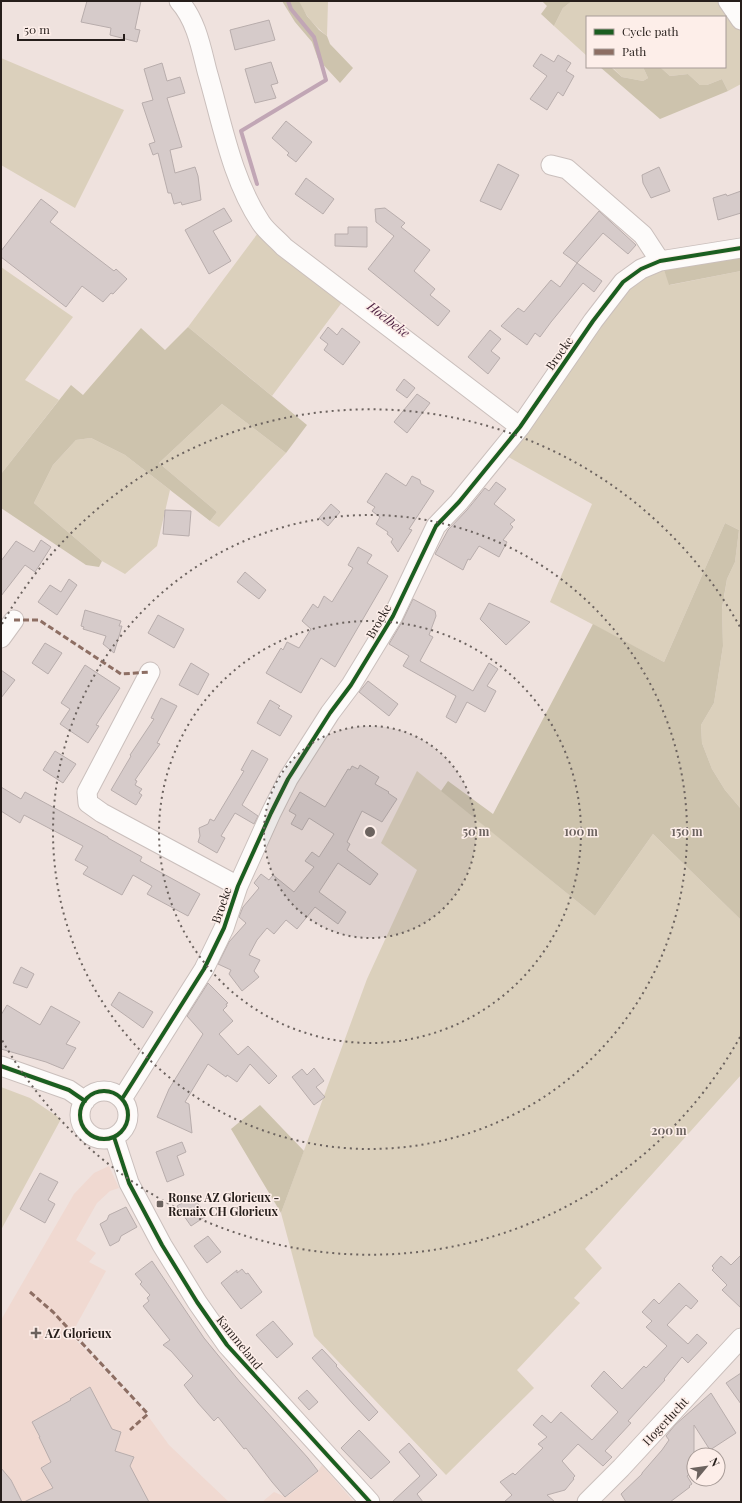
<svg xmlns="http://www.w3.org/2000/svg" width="742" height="1503" font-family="'Playfair Display',serif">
<rect width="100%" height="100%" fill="#efe2de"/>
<path fill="#f0d9d1" d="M109,1166l10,22 -9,3 -13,12 -21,37 20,13 -7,9 17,9 -35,64 77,81 21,29 60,57h-228v-182l73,-126 20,-21z
M322,1465l32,37h-92l12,-10 12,5 16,-12 16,-14z"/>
<path fill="#dbd0bc" d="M299,1h29l-1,35c-11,-9 -23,-21 -28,-35z
M572,1h150l19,26v57l-13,7 -6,-12 -15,6h-7l-12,-11 -18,2 -10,-9h65v-50h-138v39l-33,-30 9,-18z
M1,58l123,52 -49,98 -74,-43z
M612,67h31l5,11 -5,3 -21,-4z
M258,233l85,68 -71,95 -84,-69z
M1,267l72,50 -48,63 34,20 -58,74z
M664,270l6,15 71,-14v538l-16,-19 -13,-21 -10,-26 -1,-18 13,-22 9,-57 -1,-37 5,-30 8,-17 4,-32 -14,-7 -61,139 -114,-60 42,-98 -87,-49 119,-164 17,-13z
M222,404l64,49 -67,74 -9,-6 7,-9 -58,-49z
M91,438l34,17 45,35 -13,56 -32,28 -23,-13 -68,-58 19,-38 23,-25z
M417,771l178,145 58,-82 88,86v155l-156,174 17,19 -28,30 6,5 -63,67 17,18 -88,87 -132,-139 -33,-123 86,-234 50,-109 -36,-27z
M1,1087l29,11 31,21 -60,111z"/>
<path fill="#cdc3ad" d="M282,1h17l8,15 12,14 8,6 3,8 23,24 -13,15 -22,-24 -6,-17 -17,-20z
M542,1h30l-9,7 -9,18 -13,-12 6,-8z
M600,67h11l11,10 21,4 5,-3 -5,-11h17l10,9 18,-2 12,11h7l15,-6 6,12 -68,28z
M741,254v17l-72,14 -5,-15z
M188,327l119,98 -21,28 -64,-49 -63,59 58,49 -7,9 -85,-66 -34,-17 -15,2 -23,25 -19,38 68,58 -3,6 -13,-2 -85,-57v-34l70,-89 12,10 58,-67 24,22z
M725,523l14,7 -4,32 -8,17 -5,29 1,38 -9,57 -13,22 1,18 10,26 13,21 16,19v111l-88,-86 -58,82 -154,-125 7,-10 45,33 100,-190 71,38z
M260,1105l44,46 -23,62 -50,-84z"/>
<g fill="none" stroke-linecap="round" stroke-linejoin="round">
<path stroke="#c1a6b5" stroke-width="4" d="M257,184l-16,-53 85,-51 -12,-43 -23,-28 -3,-8"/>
</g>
<path fill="#d6cbca" stroke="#b8adac" d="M87,1h54l-6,28 5,1 -3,12 -27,-7 1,-7 -30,-6z
M269,20l6,20 -40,10 -5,-20z
M541,54l13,8 4,-7 13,8 -5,8 8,5 -11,20 -5,-4 -11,18 -17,-11 17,-23 -14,-10z
M271,62l7,21 -7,2 5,13 -21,5 -10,-34z
M162,63l5,18 13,-4 5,16 -18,5 15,49 -12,3 5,23 20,-6 3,9 3,24 -19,5 -1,-3 -7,2 -3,-11h-3l-10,-40 -5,2 -4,-11 6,-2 -13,-39 11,-3 -9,-31z
M286,121l26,21 -16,20 -9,-7 2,-2 -17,-15z
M498,164l21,11 -18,35 -21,-9z
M659,167l11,24 -19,7 -8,-15 -1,-8z
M306,178l28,21 -11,15 -28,-20z
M741,191v22l-23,7 -5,-22 13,-4 1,2z
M41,199l17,13 -8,10 64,49 2,-2 11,10 -14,15 -2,-1 -8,9 -21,-16 -16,21 -65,-50v-6z
M224,208l8,13 -19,10 18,30 -22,13 -24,-44z
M385,208l20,15 -4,4 29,23 -16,21 21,18 -5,6 20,16 -12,15 -70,-57 26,-33 -18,-14 -1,-13z
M599,211l37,34 -8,9 -25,-21 -26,30 -14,-10z
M348,227h19v20l-32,-1v-12h13z
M577,263l25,18 -8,11 -11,-9 -32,39 -11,15 -5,-4 -8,12 -26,-19 17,-18 6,4 27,-32 9,7z
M328,327l9,8 5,-7 18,14 -17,23 -19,-15 4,-6 -8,-6z
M490,330l11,9 -10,12 9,7 -12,16 -20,-17z
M404,379l11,9 -8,10 -11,-8z
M417,394l13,9 -23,30 -13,-11z
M386,473l20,13 6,-10 8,4 1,4 13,7 -25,38 3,1 -14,22 -7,-10 2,-3 -6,-5 1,-2 -12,-8 4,-7 -8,-6 3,-4 -8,-5z
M496,482l10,7 -12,15 21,16 -5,4 3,3 -10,13 4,2 -8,15 -20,-11 -9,14 -2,-1 -5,11 -28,-16 13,-24 19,-20 18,-22 4,3z
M331,504l9,8 -12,14 -9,-8z
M165,510l26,1 -2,25 -26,-2z
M41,540l10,7 -16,25 -10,-7 -24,31v-35l15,-20 18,11z
M358,547l14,8 -5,8 21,13 -53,91 -14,-9 -20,35 -35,-20 15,-25 2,2 4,-8 12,6 12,-19 -9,-8 11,-17 5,4 6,-12 8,6 21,-34 -5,-3z
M245,572l21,18 -7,9 -22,-17z
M69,579l8,6 -20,30 -19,-13 12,-17 11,7z
M413,599l22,12 1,5 -7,19 4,2 -13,24 53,30 16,-28 9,6 -11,17 9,5 -11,21 -18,-10 -11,21 -10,-6 10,-21 -53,-30 6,-10 -20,-12 13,-22z
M489,603l41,19 -24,23 -26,-26z
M85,610l36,11 -2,5h3l-8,27 -11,-9 3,-8 -23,-7 1,-2 -3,-1z
M158,615l26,14 -10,19 -26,-15z
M45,643l17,10 -14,21 -16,-11z
M191,663l18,11 -11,21 -19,-10z
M85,665l35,23 -24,37 3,1 -11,17 -28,-19 10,-15 -9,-6z
M1,670l14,10 -14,18z
M368,681l30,23 -9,12 -30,-24z
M161,698l16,8 -20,37 3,1 -25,36 2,1 -2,4 7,4 -3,4 3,2 -6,10 -25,-15 20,-34 -1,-1 24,-36 -3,-1z
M270,700l10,6 -2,2 14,8 -12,20 -23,-13z
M252,750l16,9 -26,46 16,11 -4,8 -19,-11 -14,23 4,2 -8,15 -19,-11 2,-6 -1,-8 9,-4 2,-5 4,2 30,-50 -3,-1z
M55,751l21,13 -13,19 -20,-13z
M360,765l19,12 -4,7 14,8 -1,1 9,6 -15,23 -20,-11 -15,31 3,2 -3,6 31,24 -8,11 -32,-22 -19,29 27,20 -8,12 -23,-17 -18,22 -11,-9 -12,14 -7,-6 -10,12 -8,15 11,5 -6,11 5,6 -17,14 -13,-17 2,-4 -13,-6 11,-22 17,-19 -7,-6 4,-10 16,-19 -5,-5 7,-9 8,6 4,-5 21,17 20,-25 -9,-6 7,-9 7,5 15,-23 -25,-16 -7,12 -11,-6 5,-9 -7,-4 11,-19 25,15 23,-38 2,1 2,-4 6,3z
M1,787l20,12 4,-7 83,45v1l34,19 -2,4 60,33 -12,22 -41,-22 5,-8 -19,-11 -11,20 -39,-21 5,-7 -13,-7 8,-14 -59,-31 -4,8 -19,-12z
M21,967l13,7 -7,14 -14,-5z
M208,983l20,20 -2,1 1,2 -4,4 10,11 -14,13 19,21 10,-9 29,30 -8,8 -19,-20 -13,18 -10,-7 -1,2 -18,-13 -23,38 4,2 3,29 -35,-16 12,-28 34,-55 -16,-18z
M119,992l34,20 -10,16 -32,-23z
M7,1005l33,20 11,-19 29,16 -14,22 10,4 -13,21 -17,-7 -45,-13v-34z
M314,1068l10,13 -8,6 9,10 -11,8 -22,-28 10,-8 5,6z
M182,1142l4,10 -9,4 7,19 -17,7 -11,-30z
M40,1173l18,9 -10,18 7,4 -10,19 -25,-14z
M193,1196l13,20 -15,10 -14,-20z
M126,1207l11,20 -16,9 -2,5 -9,5 -10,-22 7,-4 2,-5z
M208,1236l13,16 -14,11 -13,-17z
M741,1255v53l-19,-18 5,-5 -15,-15 2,-2 -2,-2 9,-10 10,9z
M152,1261l52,77 36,44 68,76 10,13 -33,26 -13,-15 -26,-34 -2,1 -26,-32 -4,4 -16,-18 -14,-18 9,-9 -22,-25 -8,-6 7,-5 -27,-34 6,-5 -2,-3 3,-3 -10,-11 2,-2 -7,-8z
M242,1269l4,5 2,-1 14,19 -21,17 -20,-26 16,-13v3z
M679,1283l19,18 -7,8 -5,-4 -19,20 21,19 9,-10 10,9 -19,20 -6,-6 -18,22 1,1 -37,41 3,2 -26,28 7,6 -9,9 -25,-22 -16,17 13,15 -2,2 1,1 -9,11 -18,5 8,7h-51l8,-7 -12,-13 13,-9 2,2 28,-27 -5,-4 9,-7 -14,-12 9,-10 9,8 10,-11 31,28 26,-28 -27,-26 13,-15 18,18 22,-23 2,2 21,-22 -21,-19 6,-6 -10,-9 12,-13 5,5z
M273,1321l20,23 -16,14 -21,-23z
M322,1349l15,16 -1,1 42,46 -9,9 -16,-17 -41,-46z
M741,1373v31l-15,-21z
M90,1387l22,42 9,3 -6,19 19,6 -4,9 19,36h-125l29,-14 -12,-20 10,-6 -12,-25h1l-8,-15 39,-22 -1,-1z
M307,1390l11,12 -9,8 -11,-12z
M711,1393l25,40 -26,17 -16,-25v40l-5,4 3,3 -5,4 5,8 -3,2 1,1 -20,15h-44l-5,-8 21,-20v-1l20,-23 7,-10 -3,-4 9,-11z
M359,1430l31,32 -19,17 -30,-31z
M409,1443l28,32 -20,19 6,8h-31l28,-26 -21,-24z
M1,1468l10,12 11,22h-21z"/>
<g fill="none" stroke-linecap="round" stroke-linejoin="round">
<g stroke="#cabfbc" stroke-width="21">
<path id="minor" d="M179,1c17,19 22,46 28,70 15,51 24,107 54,152 6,9 16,16 23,24l236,180
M728,1l13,19
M551,165l16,4 76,66 17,26
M1,638l13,-18
M150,672l-63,120 1,11 14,10 136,73
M1,1066l68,24 16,11
M80 1115a24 24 0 1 1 48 0a24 24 0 1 1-48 0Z
M122,1099l82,-130 20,-41 14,-42 33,-73 17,-34 42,-66 21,-28 42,-69 43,-90 23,-24 61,-75 73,-106 30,-39 18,-13 19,-8 81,-13
M114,1137l15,46 33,62 35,57 30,43 143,157
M587,1502l34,-34 120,-130"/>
</g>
<use href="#minor" stroke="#fdfbfa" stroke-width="19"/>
<path stroke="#8d6e63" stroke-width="3" stroke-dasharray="6 3" stroke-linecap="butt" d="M14,620h25l82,54 29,-2
M30,1292l23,20 95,102 -18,16"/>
<g stroke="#fdeee9" stroke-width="6">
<path id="cycleway" d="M1,1066l68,24 16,11
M80 1115a24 24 0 1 1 48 0a24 24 0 1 1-48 0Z
M122,1099l82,-130 20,-41 14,-42 33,-73 17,-34 42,-66 21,-28 42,-69 43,-90 23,-24 61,-75 73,-106 30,-39 18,-13 19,-8 81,-13
M114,1137l15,46 33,62 35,57 30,43 143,157"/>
</g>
<use href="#cycleway" stroke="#1b5e20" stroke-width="4"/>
</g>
<circle cx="370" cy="832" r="106" fill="#6c635f" fill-opacity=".12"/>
<g fill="none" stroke="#6c635f" stroke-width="2" stroke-dasharray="2 4">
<circle cx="370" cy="832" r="106"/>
<circle cx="370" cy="832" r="211"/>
<circle cx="370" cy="832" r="317"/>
<path d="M740 1037A423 423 0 0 1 2 1040M2 624A423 423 0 0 1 740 627"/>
</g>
<g fill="#6c635f" stroke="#fdeee9" stroke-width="1.5">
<rect x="156" y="1200" width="8" height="8" rx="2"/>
<path d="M34 1327h4v4h4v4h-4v4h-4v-4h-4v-4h4z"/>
</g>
<g text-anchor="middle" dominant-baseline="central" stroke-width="3" stroke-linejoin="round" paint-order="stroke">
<g font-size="12" fill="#261e1b" stroke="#fdeee9">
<text transform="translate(559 353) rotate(-55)">Broeke</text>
<text transform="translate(378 621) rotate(-60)">Broeke</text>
<text transform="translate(221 905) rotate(-71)">Broeke</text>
<text transform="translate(240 1342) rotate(51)">Kammeland</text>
<text transform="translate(665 1421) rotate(-47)">Hogerlucht</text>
</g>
<g font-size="12" font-weight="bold" fill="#261e1b" stroke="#fdeee9" text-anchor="start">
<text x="168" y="1197">Ronse AZ Glorieux -<tspan x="168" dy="14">Renaix CH Glorieux</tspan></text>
<text x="45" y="1333">AZ Glorieux</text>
</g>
<g font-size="13" font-style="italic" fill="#4a1e3f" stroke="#fdeee9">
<text transform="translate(389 319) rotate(38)">Hoelbeke</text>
</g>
</g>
<circle cx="370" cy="832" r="6" fill="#6c635f" stroke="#fdeee9" stroke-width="2"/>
<g font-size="12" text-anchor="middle" font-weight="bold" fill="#6c635f" stroke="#fdeee9" stroke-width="3" stroke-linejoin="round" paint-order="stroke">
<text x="476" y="836">50 m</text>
<text x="581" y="836">100 m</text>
<text x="687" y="836">150 m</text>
<text x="669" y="1135">200 m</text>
</g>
<rect width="742" height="1503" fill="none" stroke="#261e1b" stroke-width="4"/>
<rect x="586" y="16" width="140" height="52" fill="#fdeee9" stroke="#a79b97"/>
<rect x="594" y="29" width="20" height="6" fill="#1b5e20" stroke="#a79b97"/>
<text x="622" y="36" font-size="12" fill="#261e1b">Cycle path</text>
<rect x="594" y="49" width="20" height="6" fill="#8d6e63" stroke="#a79b97"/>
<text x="622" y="56" font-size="12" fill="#261e1b">Path</text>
<g transform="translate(706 1467) rotate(61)"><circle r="19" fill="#fdeee9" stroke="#a79b97"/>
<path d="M0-3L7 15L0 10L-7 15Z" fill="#6c635f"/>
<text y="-6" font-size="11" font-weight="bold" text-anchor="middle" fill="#261e1b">N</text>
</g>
<path d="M18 34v6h106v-6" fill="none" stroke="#261e1b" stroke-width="2"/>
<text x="24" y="34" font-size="12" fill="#261e1b" stroke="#fdeee9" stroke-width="3" paint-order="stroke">50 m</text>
</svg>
